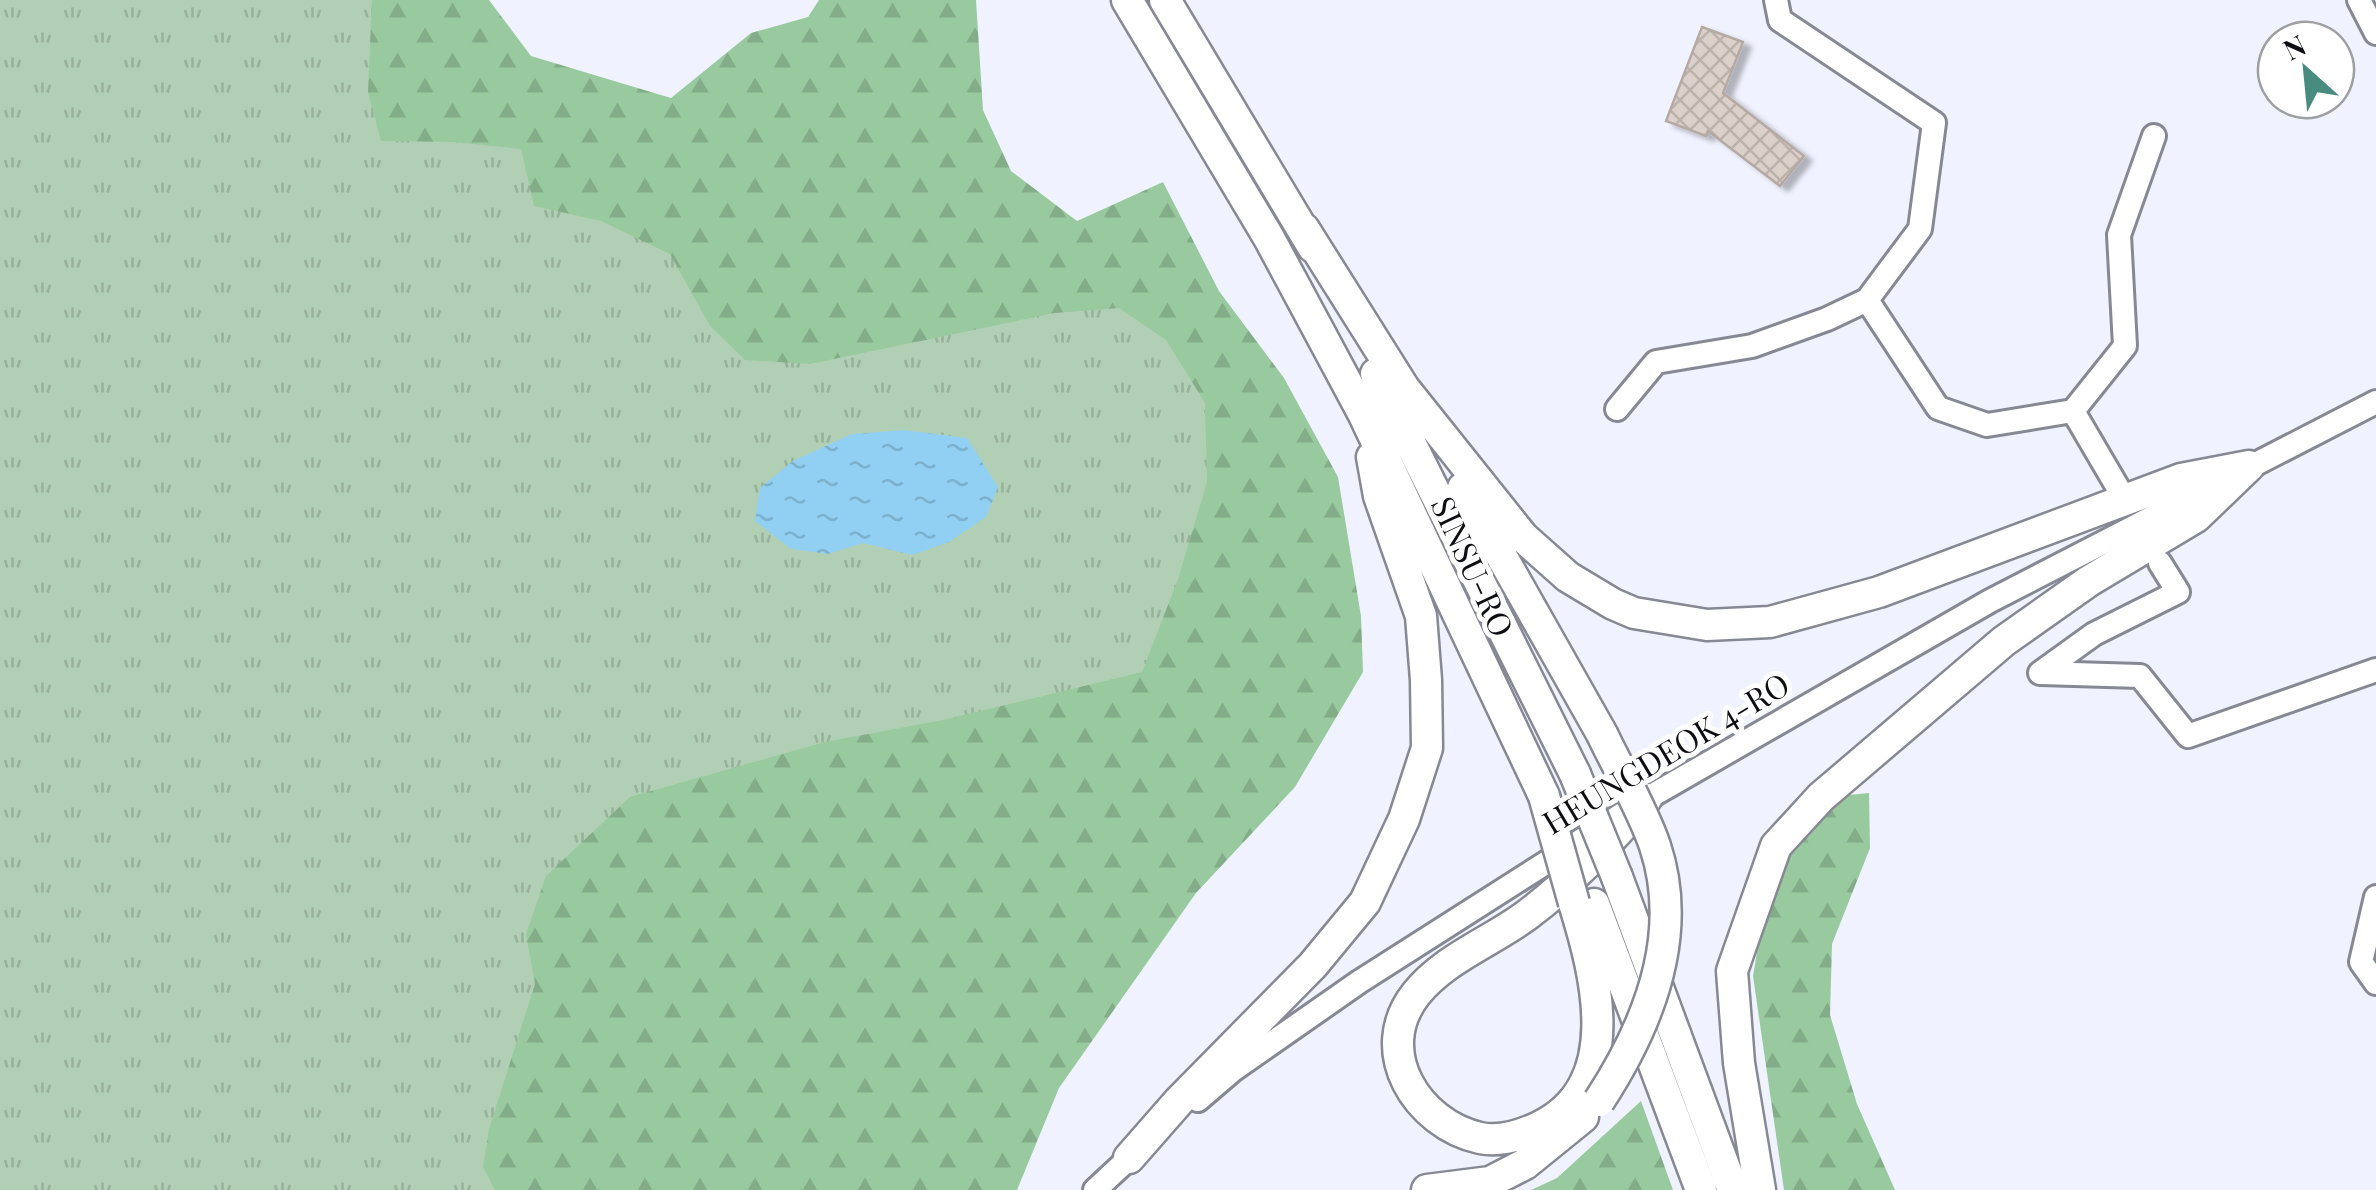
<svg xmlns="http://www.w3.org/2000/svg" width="2376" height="1190" font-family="'Playfair Display',serif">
<defs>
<pattern id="grass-tufts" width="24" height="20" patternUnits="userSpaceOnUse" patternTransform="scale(2.5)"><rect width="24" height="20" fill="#b1cfb4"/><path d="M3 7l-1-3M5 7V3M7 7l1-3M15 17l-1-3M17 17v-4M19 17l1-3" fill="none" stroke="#97b19a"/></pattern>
<pattern id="forest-firs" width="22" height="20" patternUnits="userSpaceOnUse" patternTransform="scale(2.5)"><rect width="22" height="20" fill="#99ca9f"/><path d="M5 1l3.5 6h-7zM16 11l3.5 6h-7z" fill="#83ac88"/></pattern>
<pattern id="water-ripples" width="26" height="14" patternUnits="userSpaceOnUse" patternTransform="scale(2.5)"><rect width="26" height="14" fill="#91d0f2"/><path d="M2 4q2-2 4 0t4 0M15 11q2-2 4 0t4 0" fill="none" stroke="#7cb1ce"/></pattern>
<pattern id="building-cross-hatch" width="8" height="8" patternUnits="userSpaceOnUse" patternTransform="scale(2.5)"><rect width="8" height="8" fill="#dcd1ca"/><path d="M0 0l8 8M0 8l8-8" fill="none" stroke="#bcb2ac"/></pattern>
<filter id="shadow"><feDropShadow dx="8" dy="5" stdDeviation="2.5" flood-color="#0004"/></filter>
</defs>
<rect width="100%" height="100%" fill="#f0f3ff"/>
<path fill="url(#grass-tufts)" d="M0,0h447l71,78 486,171 213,86 -9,292 -674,563h-534z"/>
<path fill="url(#forest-firs)" d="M372,0h117l42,56 140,42 80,-65 57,-16 11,-17h157l7,110 28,61 66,50 86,-39 56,109 65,87 54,99 23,139 2,56 -68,115 -99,106 -137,195 -42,102h-522l-12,-23 6,-38 46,-145 -9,-50 20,-58 84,-79 195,-55 118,-22 199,-48 36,-93 29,-97 -2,-79 -39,-63 -47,-32 -64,5 -245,51 -65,-4 -35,-34 -40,-72 -69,-33 -67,-15 -13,-57 -67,-7 -73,-1 -13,-49z
M1869,793l1,55 -38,96 -2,71 27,89 38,86h-111l-31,-214 14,-84 31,-57 40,-39z
M1641,1101l32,89h-142l26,-12z"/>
<path fill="url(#water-ripples)" d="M904,430l63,8 31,49 -12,30 -37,25 -37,13 -49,-12 -35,11 -37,-5 -36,-28 5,-33 33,-27 59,-27z"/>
<path fill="url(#building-cross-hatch)" stroke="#b5aaa3" stroke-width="2.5" filter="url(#shadow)" d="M1702,27l41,15 -20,51 81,63 -24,30 -72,-55 -2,5 -40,-15z"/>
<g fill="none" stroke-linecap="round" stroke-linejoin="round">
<g stroke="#868893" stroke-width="28">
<path id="minor" d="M2359,0l17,33
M1867,300l71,108 49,17 86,-14 52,-65 -6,-111 35,-99
M1617,409l39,-47 96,-16 75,-27 40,-19 53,-71 14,-106 -154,-103 -4,-20
M2073,411l48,82
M2160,563l18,29 -84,42 -54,39 100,3 48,60 188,-66
M2376,897l-15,65 15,21
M1198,1100l35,-30 126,-88 287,-183 344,-198 386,-199
M1095,1190l44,-41"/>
</g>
<g stroke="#868893" stroke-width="35">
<path id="major" d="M1127,0l142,238 95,177 180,381
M1165,0l148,247
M1304,229l100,159 119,149 45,40 45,27 21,9 73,12 63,-3 109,-30 302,-113 68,-13
M1376,374l199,400
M1463,488l139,246
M1617,877l116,313
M1574,903c22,71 52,183 -35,224 -17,8 -40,15 -59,11 -63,-14 -109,-87 -64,-144 29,-36 75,-52 111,-79 45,-34 83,-73 119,-116
M1594,904l107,286
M1129,1158l50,-57 134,-136 52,-63 39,-83 23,-71 -1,-68 -5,-64 -42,-120 -7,-39
M1427,1190l63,-8 35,-18 58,-47
M1760,1190l-21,-127 -7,-92 44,-125 45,-49 183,-156 85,-60 107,-64 52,-50"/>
</g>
<use href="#minor" stroke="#fff" stroke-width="22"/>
<use href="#major" stroke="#fff" stroke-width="30"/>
<g stroke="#868893" stroke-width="35" stroke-linecap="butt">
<path id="major-bridge" d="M1575,774l42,103
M1544,796l30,107
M1599,1101c49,-75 86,-165 56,-255 -13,-38 -36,-76 -53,-112"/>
</g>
<use href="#major-bridge" stroke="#fff" stroke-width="30"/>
</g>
<g text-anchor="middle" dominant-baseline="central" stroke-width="10" stroke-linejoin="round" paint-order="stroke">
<g font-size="32" fill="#0d0e12" stroke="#fff">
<text transform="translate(1474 566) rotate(65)">SINSU-RO</text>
<text transform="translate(1665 752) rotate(-31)">HEUNGDEOK 4-RO</text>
</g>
</g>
<g transform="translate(2306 70) rotate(333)"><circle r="48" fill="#ffffff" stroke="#9e9fa0" stroke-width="2.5"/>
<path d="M0-8L18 38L0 25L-18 38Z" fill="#488c7f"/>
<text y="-15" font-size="28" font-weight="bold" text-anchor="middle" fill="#0d0e12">N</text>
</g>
</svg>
